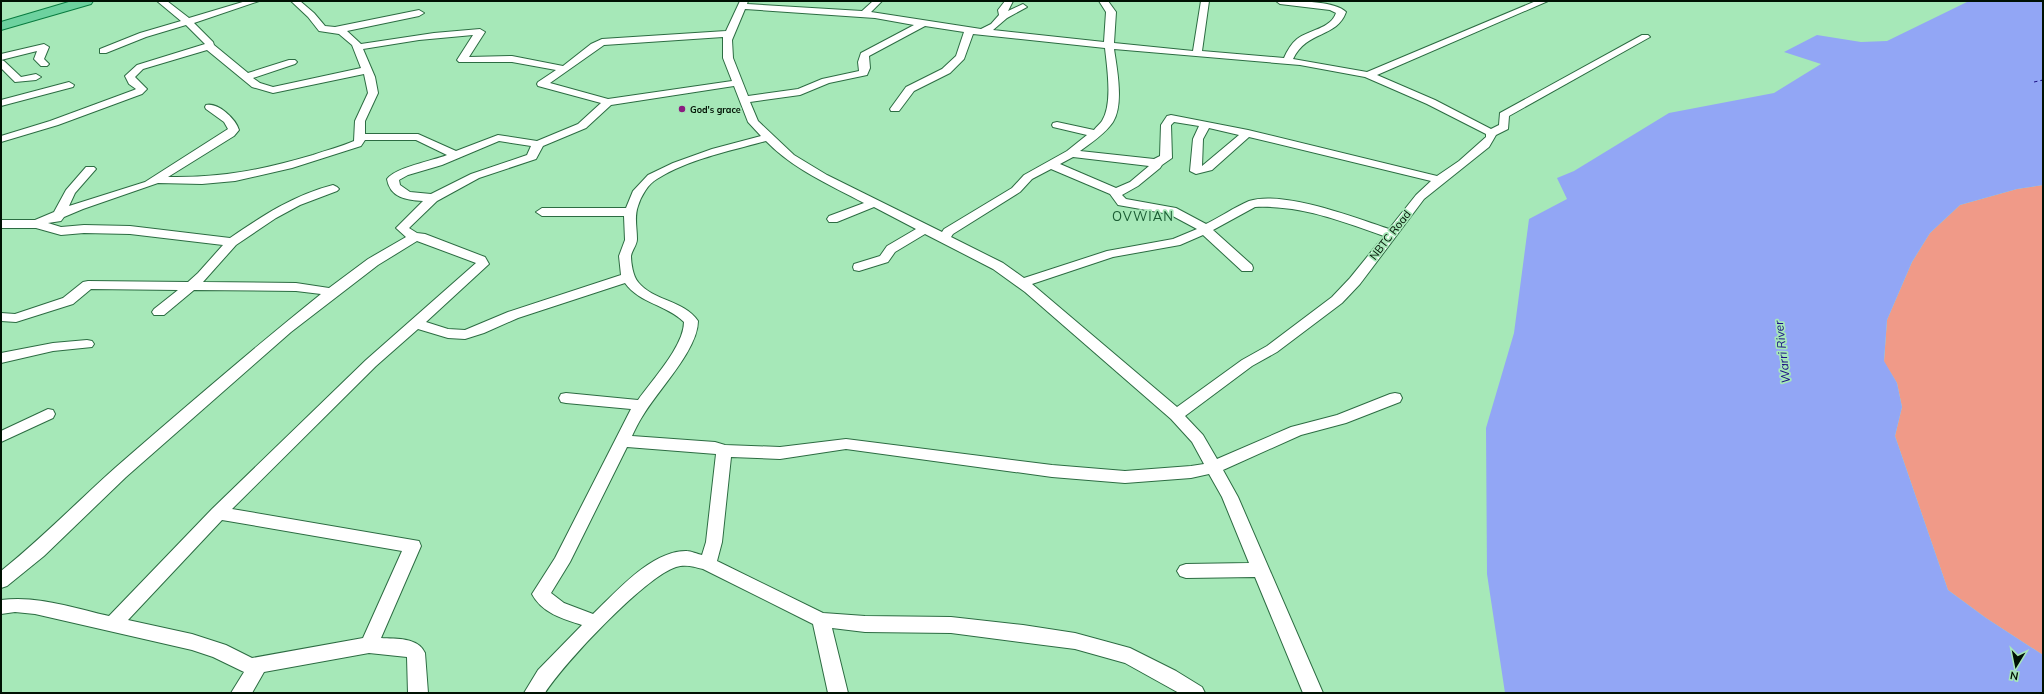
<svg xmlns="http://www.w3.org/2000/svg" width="2044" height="694" font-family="Mulish,sans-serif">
<rect width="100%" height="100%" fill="#a6e8b8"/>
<path fill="#f09a88" d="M2043,185v470l-57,-37 -38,-28 -53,-154 7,-29 -5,-24 -13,-21 3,-42 25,-58 18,-29 30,-28 57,-16z"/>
<path fill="#92a6f5" d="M1969,1h74v184l-26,4 -57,16 -30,28 -18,29 -25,58 -3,41 13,22 5,24 -7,29 53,154 38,28 57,37v38h-538l-18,-119 -1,-146 28,-95 15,-114 38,-20 -10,-21 17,-7 95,-58 105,-20 47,-29 -37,-12 33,-17 44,7 26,-1z"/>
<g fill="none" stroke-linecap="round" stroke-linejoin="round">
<path stroke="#1a0e83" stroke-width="1" stroke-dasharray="3.5 3" stroke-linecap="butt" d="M2034,82l9,-2"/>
<g stroke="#2c6c42" stroke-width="2">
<path id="minor" d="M157,1h10l22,17 57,-17h13l-65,22 19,19 1,3 34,28 41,-13h6l2,2 -2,2 -42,14 7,5 13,4 88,-19 -9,-23 -13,-11 -20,-3 -11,-14 -17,-16h9l14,12 11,13 10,1 84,-17 5,3 -5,3 -72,15 14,13 73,-11 46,-4 5,3 -16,25 43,-1 51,10 28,-22 11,-5 124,-8 14,-30h8l-1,3 115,7 11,-10h9l-11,11 110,17 10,-5 8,-9 -1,-5 7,-9h8l-5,10 15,-7 4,3 -20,11 -14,12 111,12 2,-30 -7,-11h9l8,11 -2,31 79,8 8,-50h8l-7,50 82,7c3,-7 7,-14 13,-19 11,-9 34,-10 39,-26l-6,-3 -50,-6 -4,-3c16,0 58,-1 70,11 -9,26 -39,18 -53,47l74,13 169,-71h12l-171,74 58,25 56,29 8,-4 1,-12 142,-78h6l2,2 -141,79 -1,13 -12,6 -7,12 -65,52 -64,85 -18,19 -65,49 -25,14 -67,50 18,19 14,24 74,-32 46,-12 53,-21 5,-1 5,1 2,4 -2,4 -54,21 -45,12 -78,35 15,27 85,196h-20l-48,-116 -69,1 -6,-2 -3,-5 3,-5 6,-2 63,-1 -27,-66 -13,-23 -18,4 -66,5 -73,-6 -206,-28 -66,10 -49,-2 -9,85 -5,19 106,52 42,3 86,1 72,8 52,8 55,15 46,23 26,16 3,6h-26l-54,-30 -50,-14 -124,-16 -86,-1 -33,-4 16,65h-20l-15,-69 -110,-55c-9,-2 -17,-5 -27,-2 -31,10 -113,97 -131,126h-21l14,-23 44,-45c-19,-6 -40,-12 -50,-31l23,-36 76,-149 -65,-6 -5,-1 -2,-4 2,-4 5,-1 72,7c14,-20 46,-54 46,-78 -17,-17 -45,-19 -59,-39l-107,35 -34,15 -19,6 -17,-1 -30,-9 -42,37 -144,143 187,32 2,5 -40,92c15,1 37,-1 44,15l3,40h-20l-1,-36 -38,-4 -105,19 -12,21h-21l13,-21 -31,-15 -21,-7 -157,-36 -20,-2 -14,2v-14c36,-5 73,8 108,16l103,-107 154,-149 110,-97 -59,-22 -39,24 -87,67 -165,145 -82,79 -37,30 -6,2v-17c40,-32 76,-69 114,-103 68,-59 136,-118 206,-174l-25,-3 -102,-1 -30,25h-10l-2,-3 2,-3 24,-19 -87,-1 -18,15 -57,18 -15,-1v-8l14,1 48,-16 20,-16 5,-1 100,1 10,-9 25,-28 -93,-11 -46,-1 -23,2 -25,-7h-35v-8h34l19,-8 12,-22 20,-23h8l2,2 -21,24 -6,13 76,-24 83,-53 -4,-7 -18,-13 -1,-2 1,-2c12,-3 30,14 33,25l-5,6 -66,41c53,1 94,-7 145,-22 13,-5 28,-8 41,-14l1,-20 13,-28 -4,-19 -91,19 -21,-6 -45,-37 -64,19 -8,8 12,12 -5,5 -84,31 -57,17v-6l49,-15 84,-31 2,-1 -7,-5 -4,-8 12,-11 68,-21 -19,-19 -40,12 -40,16h-6v-4l40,-16 41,-12zM745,9l130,9 39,7 -53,28 -3,9 1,9 -37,8 -24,10 -50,7 -15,-38 -1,-18zM925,26l39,6 -8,24 -14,13 -36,18 -16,22 1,2h8l15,-20 36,-18 14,-14 9,-25 132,14c2,19 8,56 -3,73 -2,3 -6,6 -8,9l-37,-8 -4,1 -1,2 1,2 34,8 -20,16 -43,24 -12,13 -68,41 -2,3 -115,-57 -33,-20 -36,-34 -8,-19 50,-7 29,-12 38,-8 3,-7 -1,-12zM473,35l-16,25 2,2h53l44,8 -18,12 -1,2 1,2 63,17 -23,21 -41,17 -39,-6 -42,16 -38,-17h-53v-13l13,-28 -3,-16 -12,-28 56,-9zM723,37v21l9,23 -124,18 -58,-16 54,-38zM1114,49l186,16 65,12 62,27 59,30v3l-27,24 -22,15 -189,-46 -77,-15 -4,1 -6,9 -1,31 -6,3 -74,-8c11,-8 25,-17 33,-29 11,-18 4,-53 1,-73zM734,86l14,36 13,14 -49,13 -39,14 -25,12 -15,16 -7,17h-84l-6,4 6,4h82l1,24 -6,16 2,19 -113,37 -43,18 -17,-1 -22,-7 63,-58 -4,-7 -60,-23 -8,-1 -8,-5 28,-27 42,-23 57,-19 7,-13 43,-18 25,-23zM1174,122l25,4 -6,13 -3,32 6,3 16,-4 37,-33 182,44 -15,14 -27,34c-33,-11 -106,-39 -140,-28 -14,6 -29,16 -43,23l-30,-16 -50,-9 -4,-4 16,-9 22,-18 2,-3 10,-7 -1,-33zM1209,128l30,7 -37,31 1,-27zM365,140h51l31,15c-15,6 -51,12 -60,24 3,19 20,21 36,22l-27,27 10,9 -38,22 -39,29 -33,-5 -93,-1 33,-37 40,-27 24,-13 37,-14 2,-2 -2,-2 -4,-2c-39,10 -71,31 -103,53l-100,-12 -46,-1 -23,2 -13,-4 13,-2 3,-4 19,-8 75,-26 44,1 33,-3 57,-13 69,-22zM499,141l32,5 -4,9 -56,19 -40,20 -21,-2 -10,-7 -1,-5 9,-5 34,-10zM766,141c27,28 64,44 98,62l-35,13 -2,3 2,3h8l37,-15 42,22 -29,17 -7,10 -26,8 -1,3 1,3 5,1 29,-9 7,-10 30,-18 68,35 32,23 146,127 21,23 12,22 -13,2 -66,5 -73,-6 -206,-26 -66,8 -55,-2 -10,-3 -83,-6c3,-6 6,-13 10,-19 15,-26 56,-67 56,-96 -14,-21 -45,-20 -60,-39 -5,-6 -7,-19 -7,-26 1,-6 6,-11 6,-17 0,-12 -3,-22 1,-33 3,-10 10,-22 19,-27 32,-20 73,-28 109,-38zM1073,157l76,9 -19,16 -14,6 -56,-24zM1051,169l59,25 8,11 51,9 28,15 -24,10 -66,12 -83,27 -21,-15 -52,-26 2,-3 67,-42 12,-13zM1255,207c46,-2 86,14 129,29l-34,42 -18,19 -65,49 -25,14 -65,47 -145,-123 81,-27 67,-12 23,-10 39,36h10l1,-3 -1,-3 -39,-35zM627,447l89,7 -10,88 -4,13c-5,-1 -11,-4 -15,-4 -35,-1 -71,41 -94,63l-29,-11 -13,-10 19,-31zM222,520l180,31 -39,87 -111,20 -26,-13 -34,-11 -64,-14z
M44,44l5,3 -5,12 5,5 -2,2h-6l-7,-7 3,-8 -36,9v-6z
M1,60l3,1 17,16 15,-3 5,3 -5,3 -21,2 -14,-14z
M69,82l5,3 -1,2 -72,19v-6z
M87,340l5,1 2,3 -2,3 -39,4 -52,12v-10l52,-10z
M48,409l5,1 2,4 -2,4 -52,24v-11z"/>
</g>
<g stroke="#077b3f" stroke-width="2">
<path id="primary" d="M72,1h21l-2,3 -90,26v-8z"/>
</g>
<use href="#minor" fill="#fff" fill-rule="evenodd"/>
<use href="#primary" fill="#6dd29f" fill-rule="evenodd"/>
</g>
<circle fill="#8a1c80" stroke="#a6e8b8" stroke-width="1.5" cx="682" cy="109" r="4"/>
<g text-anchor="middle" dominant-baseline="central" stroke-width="3.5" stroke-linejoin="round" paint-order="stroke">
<g font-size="9" font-weight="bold" fill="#001103" stroke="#a6e8b8" text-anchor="start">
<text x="690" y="109">God's grace</text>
</g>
<g font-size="11" fill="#001103" stroke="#a6e8b8">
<text transform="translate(1390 235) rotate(-52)">NBTC Road</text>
</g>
<g font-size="12" font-style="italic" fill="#1a0e83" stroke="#a6e8b8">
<text transform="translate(1782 352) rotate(-97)">Warri River</text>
</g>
<g font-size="13" letter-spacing="1" fill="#1a5c33" stroke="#a6e8b8">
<text x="1143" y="216">OVWIAN</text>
</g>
</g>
<rect width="2044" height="694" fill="none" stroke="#001103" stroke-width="4"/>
<g transform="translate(2016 666) rotate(190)" stroke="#a6e8b8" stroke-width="3" paint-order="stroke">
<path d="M0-3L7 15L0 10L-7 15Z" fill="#001103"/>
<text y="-6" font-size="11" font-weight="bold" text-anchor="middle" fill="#001103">N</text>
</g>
</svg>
